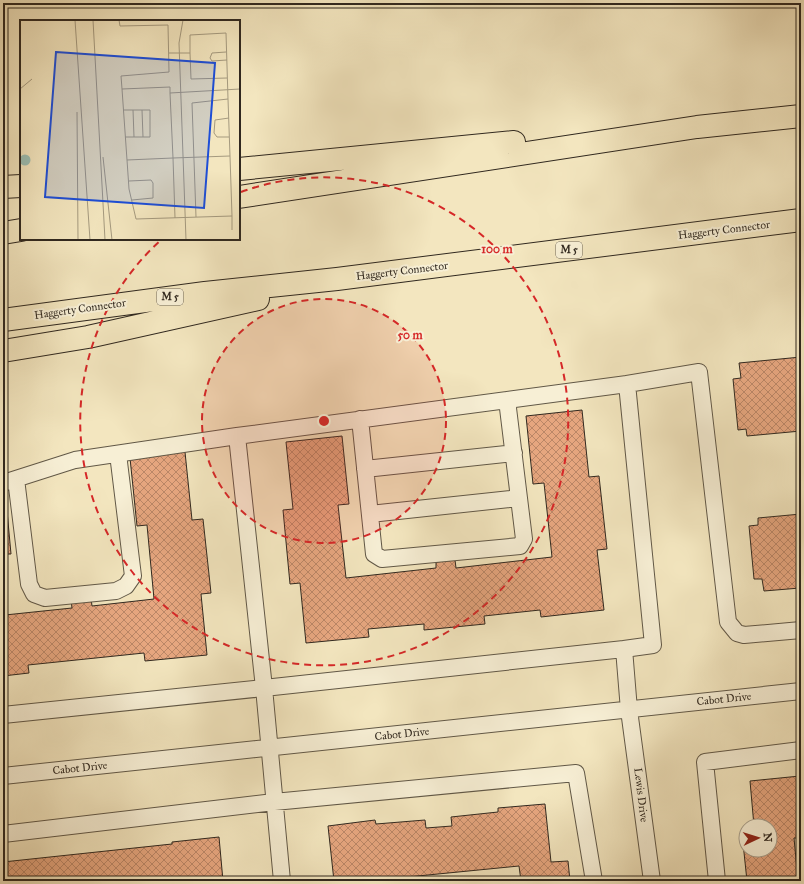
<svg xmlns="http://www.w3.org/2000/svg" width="804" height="884" font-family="'IM FELL Great Primer',serif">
<defs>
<pattern id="building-cross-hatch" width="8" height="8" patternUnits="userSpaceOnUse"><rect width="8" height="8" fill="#e6a67f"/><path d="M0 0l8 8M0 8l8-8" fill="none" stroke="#bb8767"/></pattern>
</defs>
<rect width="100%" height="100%" fill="#f3e6bf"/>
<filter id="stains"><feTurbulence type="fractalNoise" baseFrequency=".005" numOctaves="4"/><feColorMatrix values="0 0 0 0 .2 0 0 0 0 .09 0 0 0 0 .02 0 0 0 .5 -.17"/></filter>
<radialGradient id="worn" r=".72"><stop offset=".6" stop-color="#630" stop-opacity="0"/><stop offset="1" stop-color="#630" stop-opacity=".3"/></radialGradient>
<path fill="url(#building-cross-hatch)" stroke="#30281f" d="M801,357v74l-54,5 -1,-7 -8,1 -5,-51 8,-1 -2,-15z
M582,410l7,67 10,-1 8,73 -10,1 7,60 -63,7 -1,-7 -56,6 1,8 -61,6v-6l-56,5 1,8 -63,6 -6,-60 -10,1 -7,-74 10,-1 -7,-67 56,-6 7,68 -11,1 8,73 90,-10v-6l19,-2 1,8 96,-11 -8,-74 -11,1 -7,-68z
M185,452l7,68 11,-1 8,74 -10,1 6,61 -62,6 -1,-8 -116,12 1,8 -26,3v-85l2,24 67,-7 -1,-8 20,-2 1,8 62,-7 -7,-74 -10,1 -7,-68z
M3,500h3l5,54h-8z
M801,514v79l-1,-5 -36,3 -2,-12h-8l-5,-53 9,-1v-7z
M800,776l1,62h-7l4,43h-51l-4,-38h3v7h24v-24h-16l-4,-45z
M545,804l6,58 17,-1 2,20h-49l-2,-15 -152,15h-33l-6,-55 47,-6 1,4 49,-4 1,8 26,-2 -1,-9 47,-5v-4z
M219,837l4,44h-218l-2,-19 169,-18v-2z"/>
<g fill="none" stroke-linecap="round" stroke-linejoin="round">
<g stroke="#615847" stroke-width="18">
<path id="minor" d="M627,384l72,-12 29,250 9,11 7,2 57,-5
M360,419l14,135 8,5 138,-13 4,-7 -17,-139
M365,469l149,-16
M16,479l13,105 5,10 11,4 71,-7 10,-5 7,-10 -15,-122
M3,483l72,-23 162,-24
M370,514l149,-16
M3,715l261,-27 -27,-252 390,-52 26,261 -29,4
M3,776l798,-85
M3,834l271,-32 302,-29 18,108
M282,881l-18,-193 360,-39 5,61 23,171
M717,881l-12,-119 96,-12"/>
</g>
<g stroke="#30281f" stroke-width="24">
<path id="highway" d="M239,169l275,-27
M3,187l18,-1
M239,197l458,-70 104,-11
M3,233l18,-3
M3,320l202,-27 132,-14 464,-59
M3,351l85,-14 170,-38"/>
</g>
<use href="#minor" stroke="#f7efd5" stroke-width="16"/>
<use href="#highway" stroke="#f3e6bf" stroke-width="22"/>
</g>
<circle cx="324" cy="421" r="122" fill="#d62828" fill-opacity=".12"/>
<g fill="none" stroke="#d62828" stroke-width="2" stroke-dasharray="7 5">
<circle cx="324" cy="421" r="122"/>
<path d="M241 192A244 244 0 1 1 161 240"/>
</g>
<g text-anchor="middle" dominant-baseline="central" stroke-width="4" stroke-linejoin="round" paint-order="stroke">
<g fill="#f7efd5" stroke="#6c6456" stroke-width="1">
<rect x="556" y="242" width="26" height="16" rx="3"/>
<rect x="157" y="289" width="26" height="16" rx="3"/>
</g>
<g font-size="10" font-weight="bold" fill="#30281f">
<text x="569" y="250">M 5</text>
<text x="170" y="297">M 5</text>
</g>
<g font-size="11" fill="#30281f" stroke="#f7efd5">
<text transform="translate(724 230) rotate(-7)">Haggerty Connector</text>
<text transform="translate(402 271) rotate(-7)">Haggerty Connector</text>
<text transform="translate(80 309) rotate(-8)">Haggerty Connector</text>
<text transform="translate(724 699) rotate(-6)">Cabot Drive</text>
<text transform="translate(402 734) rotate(-6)">Cabot Drive</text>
<text transform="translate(80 768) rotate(-6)">Cabot Drive</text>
<text transform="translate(641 795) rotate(83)">Lewis Drive</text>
</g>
</g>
<g transform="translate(20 20)">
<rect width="220" height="220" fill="#f3e6bf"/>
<path d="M-0.5 140a5.5 5.5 0 1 1 11 0a5.5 5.5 0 1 1-11 0Z" fill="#9bbfb4"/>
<path fill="none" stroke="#a59a7f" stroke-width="1" d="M55,0l15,220M73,0l12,220M99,0l1,6 48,-1 1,47 -48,4 1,13M163,0l-4,23 7,197M177,0h14M206,32l-14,1 -2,5 2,3 15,-1M149,33h21v-18l36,-2 2,66M170,33l1,26 36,-1M0,69l12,-10M150,73v-6l-48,2 5,71 46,-2 2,60M104,90h26v27h-25M113,90l1,27M122,90l1,27M57,92l1,128M209,98l-14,2 -1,13 3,4h12M83,137l9,83M107,140l2,29 7,30 96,-3 -2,-60 -57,2 -3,-65 70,-4M109,161l22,-1 2,3v15l-21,2M212,196v14M176,197l-4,-114 36,-4 2,57"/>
<path fill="#1d4ed8" fill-opacity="0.15" stroke="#1d4ed8" stroke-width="2" d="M36,32l159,11 -11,145 -159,-11z"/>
<rect width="220" height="220" fill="none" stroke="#30281f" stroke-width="2"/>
</g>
<circle cx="324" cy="421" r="6" fill="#d62828" stroke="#f7efd5" stroke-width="2"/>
<g font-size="12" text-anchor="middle" font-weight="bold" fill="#d62828" stroke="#f7efd5" stroke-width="4" stroke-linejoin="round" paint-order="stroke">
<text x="497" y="253">100 m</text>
<text x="410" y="339">50 m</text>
</g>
<rect width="804" height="884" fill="none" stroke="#f3e6bf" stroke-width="16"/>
<rect x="4" y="4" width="796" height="876" fill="none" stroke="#30281f" stroke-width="2"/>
<rect x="8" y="8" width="788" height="868" fill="none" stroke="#30281f"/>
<g transform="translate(758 838) rotate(86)"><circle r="19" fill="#f7efd5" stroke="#a79f8c"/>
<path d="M0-3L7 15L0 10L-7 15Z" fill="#8f2418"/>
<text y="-6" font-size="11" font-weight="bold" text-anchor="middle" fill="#30281f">N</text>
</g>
<rect width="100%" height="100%" filter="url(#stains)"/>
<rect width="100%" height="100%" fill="url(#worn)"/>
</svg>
